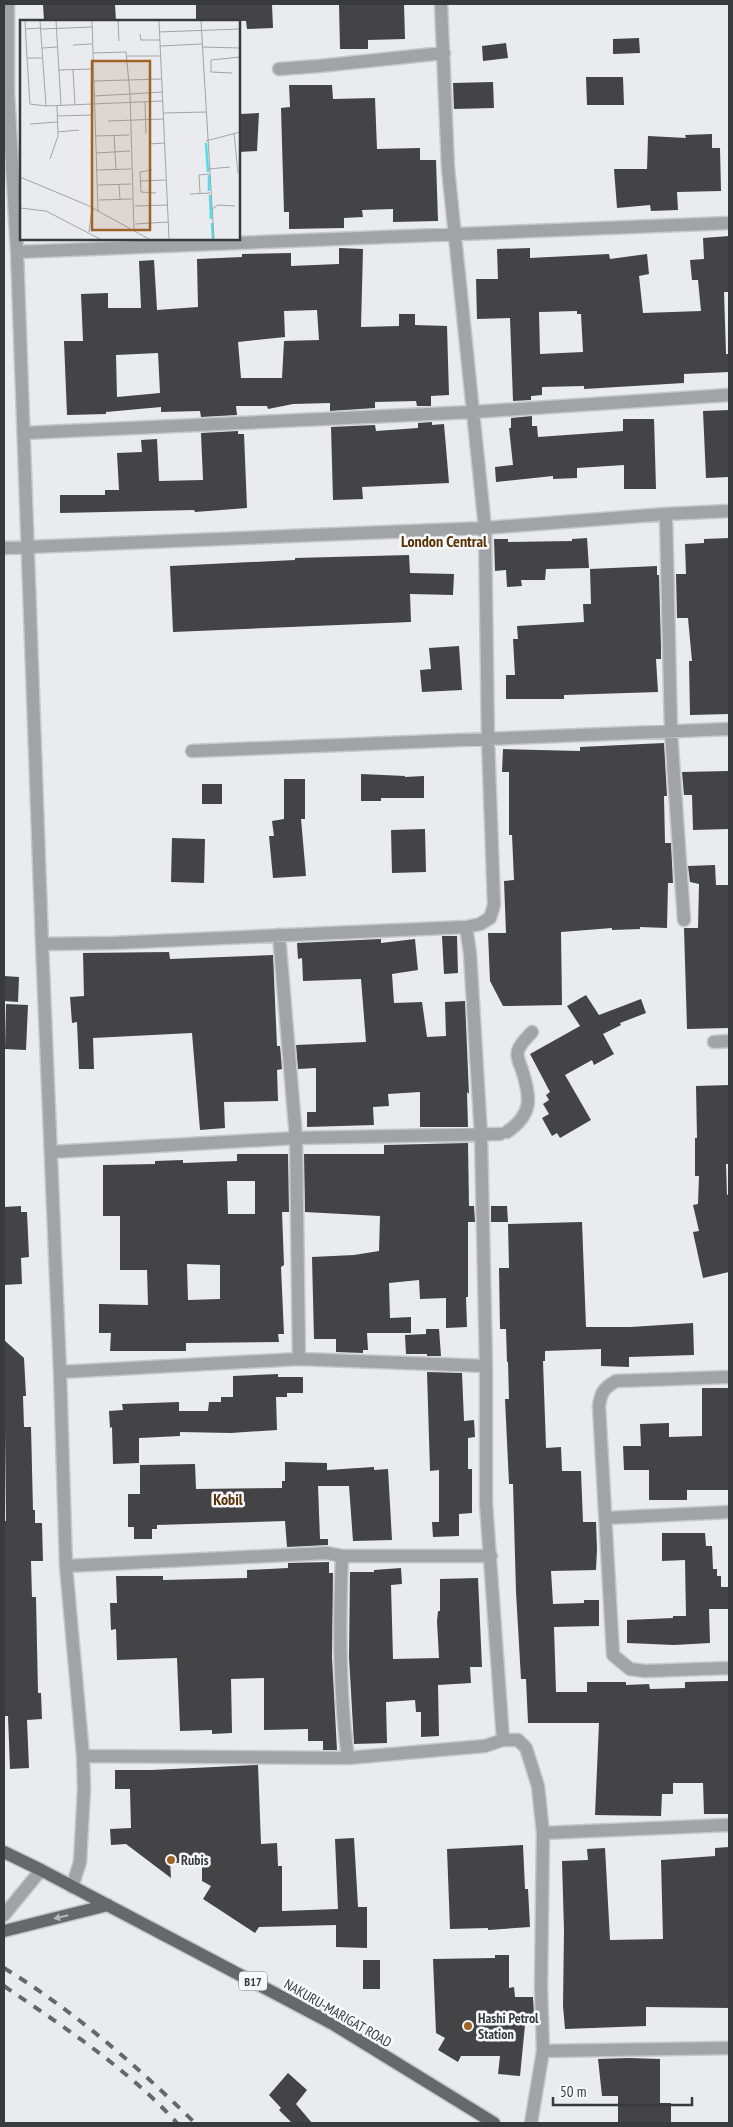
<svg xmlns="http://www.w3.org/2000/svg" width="733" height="2127" font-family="'PT Sans Narrow',sans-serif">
<rect width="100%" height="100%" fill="#e9ebef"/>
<path fill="#444346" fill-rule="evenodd" d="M43,4h72l1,17h-72z
M196,4h76l1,24 -26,1 -1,-8 -50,-1z
M339,4h65l1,35 -37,1v9h-28z
M639,38l1,15 -27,1v-15z
M506,43l2,15 -25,3 -1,-15z
M586,77h37l1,28h-37z
M493,82l1,26 -40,1 -1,-26z
M289,85h43l1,14 42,-1 2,51 43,-1v12h16l2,61 -45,1v-13l-31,1 1,7 -19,1v10l-55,1v-17h-5l-3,-104 9,-1z
M259,113l-2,38 -18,1v-38z
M712,134v14h8l1,43 -44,1 1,18 -27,1 -1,-6 -33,3 -3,-39h33l1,-33 38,2 -1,-3z
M729,236v56h-5l2,62h3v18l-45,2v9l-100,6v-3l-42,1v8l-11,1v4l-18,1 -3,-83 -33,1 -1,-40h22l-1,-30 33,-1v10l79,-4 1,5 37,-5 2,20 -10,2 4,37 58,-2 -3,-31h-6l-2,-20 14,-1 -1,-21zM577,311v3h4l2,38 -43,2 -1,-42z
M339,248l24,1 -2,78 38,-1v-12h16v11l32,1 2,69 -18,1v10h-14l-1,-5 -41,1v6l-45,3v-8l-37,1 -25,5 -1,-3h-31l1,9 -36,2 -1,-6 -39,1v-5l-55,5v2l-39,1 -3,-74h19l-2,-47 27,-1v15h33l-2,-47 15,-1 3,50 41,-3 -1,-48 45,-2v-3l49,-1v13l48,-2zM317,310l2,30 -35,1 -2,37h-41l-3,-36 47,-5 -1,-26zM158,353l2,40 -43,4 -1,-42z
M729,410v67l-23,1 -3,-67z
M532,416v10h5l1,11 85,-6v-12h31l2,70h-32v-24l-47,3v10l-24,1v-3l-57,6 -1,-15 18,-2 -4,-37h2v-10z
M432,422v3l12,-1 5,59 -87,4 1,12 -30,1 -2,-73 44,-2 1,6 42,-3v-5z
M238,431v3h6l3,74 -52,4 -1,-2 -134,3v-18h45v-5h14l-2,-37 25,-1 -1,-12 16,-1 2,42 44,-1 -2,-47z
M587,538l2,30 -43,1 -1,11h-24l1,6 -15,1 -1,-17 -11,1 -1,-32h14v3l64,-1v-2z
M729,538v176l-39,1 -1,-54h3l-4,-43h-11l-1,-44h10l-1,-30 19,-1v-4z
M409,555l1,18 44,1 -1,21 -43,-1 1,28 -238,10 -3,-66 125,-6v-2z
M657,566v9h2l2,72v12h-5l2,33 -94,3v4h-58v-24h9l-2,-36h5l-1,-13 67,-4 -1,-18h8l-1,-35z
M459,646l3,44 -40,2 -2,-22 11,-1 -2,-21z
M664,743l3,53h-3l1,47h6l2,40h-5l-1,45 -27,-1v2l-28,1v-2l-51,4 1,73 -59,1 -13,-25 -2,-48h18l-2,-52 10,-1 -2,-45h-3v-63h-7l1,-23 77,2v-4z
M729,771v58l-36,1 -1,-35h-8l-2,-23z
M361,774l44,2v1l19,-1v22h-43v3h-20z
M284,779h21v40h-4l5,57 -33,2 -4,-42h5l-2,-15 12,-2z
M202,784h20v20h-20z
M425,829l1,43 -34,1 -1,-43z
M172,838l33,1 -1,44 -33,-1z
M715,865l1,20h13v52h-1l1,91 -42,1 -3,-101h14l1,-44 -9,-2 -2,-16z
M442,936h15l1,37 -14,1z
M381,939v4l34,-4 3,31 -26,4 2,29 28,-1 5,35 19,-1 -1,-34 20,-1 4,93 -2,-2 1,35h-48v-35l-32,2 1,12 -16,1 1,18 -67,2v-15h9v-44l-18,1 -2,-24 70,-3 -5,-63 -58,2 -1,-23 -4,1 -1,-16z
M169,952l1,7 103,-4 4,91h3l2,23 -5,1 1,31 -54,1 1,26 -25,2 -8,-97 -99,5 1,31h-15l-2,-47 -5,1 -2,-26 14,-1 -1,-43z
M4,976l15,1 -1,25 -14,-1z
M586,995l13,20 42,-16 5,14 -26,10 1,2 -18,9 11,20 -20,11 -2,-5 -27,15 26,45 -31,18 -3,-5 -5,3 -10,-18 7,-4 -6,-10 6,-4 -3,-5 4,-3 -20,-38 50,-28 -13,-20z
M6,1004l22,1 -2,45 -21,-1z
M729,1085v79h-3l1,31 2,-1v78l-26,6 -10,-46 6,-1 -6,-26 5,-1 1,-28h-4v-38h2l-1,-52z
M468,1143l1,63h5l1,16h-7v75h-2l1,30 -21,1v-30l-26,1 -1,-19 -30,3 1,35 21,-1v16h-44l1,17h-5v3l-27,-1v-13h-22l-2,-82 42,-2 25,-4 1,-35 -75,-4 -1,-58h80v-9z
M237,1154h51l1,58h-7l2,53 -3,2 3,67h-6l1,8 -93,1v8h-76l1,-18h-12v-29l49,1 -1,-35h-27v-54h-17v-51l52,-1v-3l28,-1v3l54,-2zM227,1181h28v33h-27zM187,1264l33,1v34l-32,1z
M21,1206v6h6l2,45 -8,1 1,26 -18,1v-78z
M491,1206h16l1,16h-17z
M582,1222l4,105h45l62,-4 1,32 -65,2v10l-28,-1v-17l-56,2v10h-2l3,87 15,-1 1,24h19l2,51h13l1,27 -1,21 -45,1 2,33 31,-1v-3h15v26l-45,1 2,65h31v-10h39v3l23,-1 1,5 35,-1v-6l44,-1v133h-25l-1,-31h-30v11h-11l-1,22 -66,-1 4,-92h-71l-2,-44h-5l-5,-87 -3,-108h-4l-4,-85h4l-1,-37h-1l-1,-33h-6l-1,-61h10l-1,-44z
M426,1329h13l2,27h-14v-2h-21l-1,-19 21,-1z
M4,1340l20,18 2,38h-3l1,31h7l2,83h2v13h7l1,38h-12l1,36h4l2,96h3l1,26 -15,1 2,48 -19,1 -2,-53h-4v-195h2z
M427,1372l35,1 2,48 10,-1 1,17 -7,1v31h4v44l-13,1v22l-26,1 -1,-15h7v-52l-9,1z
M278,1374v3h25v16h-16v4h-11l1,33 -46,3 -51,-1v4l-41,2v25l-26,1 -1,-37 -2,1 -1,-17 14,-1 -1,-6 57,-2v9h29l1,-9h12v-5h12v-21z
M702,1388h27v102h-42v10h-38v-30h-25l-1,-24h18l-1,-22 29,-1v14l33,-1z
M285,1462l42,1v7l47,-3v3l14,-1 4,71 -39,1 -4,-55h-31l2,53h8v6l-41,2 -2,-26 -128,4v4h-5v10h-18v-12h-6v-33h12v-29l55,-1 1,25 86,-1v-7h3z
M662,1533h43l1,13h6l1,23h4v7h4v11h8v22h-20l1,34 -36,2 -47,-2v-23l46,-2v-2h13l-1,-56 -23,1z
M329,1562v11h4l-1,85 5,92h-14v-9h-15v-12l-44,1v-52l-33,1 1,54 -20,1v-4l-32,1 -3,-73 -60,2 -1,-31 -5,1 -1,-27h7l-1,-27h47v4l84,-2v-8l41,-2v-5z
M401,1568l1,16 -11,1 2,74 46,-1 -2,-37 1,-10h2v-32l38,-1 4,89h-12l1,16 -33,2 1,51 -18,1v-25h-5l-1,-12 -29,2 1,41 -33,1 -5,-87 1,-85h24v-2z
M258,1765l3,79 16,-1 1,23h4v45l56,-2 -3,-70 19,-1 4,69h9v41l-31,-1v-22l-77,2 -4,6 -52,-34 8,-13 -9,-5v-19l-28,1 -4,-2 1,17 -45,-34 -15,1 -1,-16 21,-1 -1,-39h-15v-19h37z
M523,1845l2,44h3l2,38 -42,3v-2l-38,1 -3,-80z
M729,1847v161l-83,-1v19l-81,3 -2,-23 1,-76 -2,-69 26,-1 -1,-11 18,-1 5,92 53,-1 -2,-79 54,-4v-8z
M495,1955h14v33l5,-1 1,10h18l1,17 -8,1 -6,61 -22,-2 2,-18h-39l-3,6 -20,-12 7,-12 -9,-5 -3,-74 62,-1z
M363,1960h17v29h-17z
M629,2058l31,1v44h11v20h-53v-27h-16l-4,-37z
M288,2073l19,17 -11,14 16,19h-20l-13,-13 2,-2 -12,-13z"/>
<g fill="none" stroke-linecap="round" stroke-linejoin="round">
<g stroke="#c6c8cb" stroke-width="15">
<path id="minor" d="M8,4v89l9,159 25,692 18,428 6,194 17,190 1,33 -4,73 -8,25
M441,4l7,164 25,244 256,-17
M279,69l40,-3 125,-13
M17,252l712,-29
M24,433l449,-21 12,116 3,212 6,165 -4,13 -10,6 -14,3 4,26 11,183 5,230v137l17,237h15l8,8 12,38 5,47 -2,155 2,63 -12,72
M666,514l5,218 13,188
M4,548l481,-20 181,-14 63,-3
M192,751l537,-22
M279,935l17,203 3,221
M42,944l71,-1 353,-16
M714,1042l15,-1
M507,1132c26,-18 24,-34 15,-62 -2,-6 -6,-13 -4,-19 2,-8 10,-14 14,-19
M51,1152l245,-14 204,-4
M60,1372l239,-13 187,7
M729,1377l-113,4c-12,7 -15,11 -17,25l14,249 17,14 15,2 84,-3
M606,1518l123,-6
M342,1556c-3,67 -3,136 6,202
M66,1566l261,-13 15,3h149
M83,1756l265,2 137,-12 18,-6
M543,1833l186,-8
M4,1915l37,-45
M543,2051l186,-3"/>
</g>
<g stroke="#c6c8cb" stroke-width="15">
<path id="major" d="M4,1852l37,18 292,154 161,99
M4,1931l104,-26"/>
</g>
<use href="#minor" stroke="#a2a3a4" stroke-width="12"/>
<use href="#major" stroke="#66696a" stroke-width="12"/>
<path stroke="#666769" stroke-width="4" stroke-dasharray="9 9" stroke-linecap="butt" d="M4,1968c69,42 133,98 191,155
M4,1986c60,41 124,83 173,137"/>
</g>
<defs><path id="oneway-solid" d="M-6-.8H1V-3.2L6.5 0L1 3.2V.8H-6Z" transform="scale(1.25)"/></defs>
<use fill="#b5b8ba" href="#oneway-solid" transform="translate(61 1917) rotate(167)"/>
<g fill="#9f6326" stroke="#f6f8fc" stroke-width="2">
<circle cx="171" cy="1860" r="5"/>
<circle cx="468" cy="2026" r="5"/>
</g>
<g text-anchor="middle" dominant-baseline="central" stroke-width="5" stroke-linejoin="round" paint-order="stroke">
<rect fill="#f6f8fc" stroke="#727375" stroke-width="1" x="239" y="1971.5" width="28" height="19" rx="4"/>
<g font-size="12" font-weight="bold" fill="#393a3b">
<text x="253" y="1981">B17</text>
</g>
<g font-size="14" font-weight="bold" fill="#393a3b" stroke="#f6f8fc" text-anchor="start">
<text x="181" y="1860">Rubis</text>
<text x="478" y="2018">Hashi Petrol<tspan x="478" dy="16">Station</tspan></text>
</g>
<g font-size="14" fill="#393a3b" stroke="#f6f8fc">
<text transform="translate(338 2013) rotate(30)">NAKURU-MARIGAT ROAD</text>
</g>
<g font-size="16" font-weight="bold" fill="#593102" stroke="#f6f8fc">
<text x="444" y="541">London Central</text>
<text x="228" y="1499">Kobil</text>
</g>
</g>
<g transform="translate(20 20)">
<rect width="220" height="220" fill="#e9ebef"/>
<path fill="none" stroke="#4ee0e6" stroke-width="2.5" d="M186,123l2,29M189,155v16M190,175l1,24M192,203l1,16"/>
<path fill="none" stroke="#a3a4a7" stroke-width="1" d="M5,1l2,37M20,1l6,85 116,-5M36,1l5,84M72,1l6,190M98,1l1,20M139,1l10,218M181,1l13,218M5,9l16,-1M21,9l51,-2M139,12l81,-3M120,14l1,6h19M53,25l19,-1M140,26l42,-2M182,27l38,1M22,28l15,-1M73,33l33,-1 4,42 32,-2M107,36h33M22,38h-15l3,46 16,2M38,50l35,-1M53,50l2,35M212,53l-21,-1v-12l29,-3M74,61l67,-2M74,76l36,-2 4,137M125,82l1,32M143,93l43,-1M37,96l34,-1M88,101l55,-2M10,104l27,-2M38,112l21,-2M214,113l4,40M94,115l2,34M76,116l33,-1M186,121l34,-9M129,124l15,-1M76,133l34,-2M30,139l8,-23 -1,-30M188,149l22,-2M77,150l34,-1M132,150l-12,2 1,20 15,1M0,157l67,28 62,34M120,161l26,-1M99,164l1,16M78,165l33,-1M180,173l-1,-18 10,-1M170,174l20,-1M79,180l33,-1M115,186l32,-1M0,188l26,3 54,28M192,189l6,-4 17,1M115,204l33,-2M69,212l3,-24"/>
<path fill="#9f6326" fill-opacity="0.15" stroke="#9f6326" stroke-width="2.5" d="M72,41h58v169h-58z"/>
<rect width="220" height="220" fill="none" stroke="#393a3b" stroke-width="2.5"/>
</g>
<rect width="733" height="2127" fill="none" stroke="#393a3b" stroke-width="10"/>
<path d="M553 2097v8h139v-8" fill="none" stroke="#393a3b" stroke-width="2.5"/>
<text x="560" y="2097" font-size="15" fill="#393a3b" stroke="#f6f8fc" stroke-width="4" paint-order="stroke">50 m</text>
</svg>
